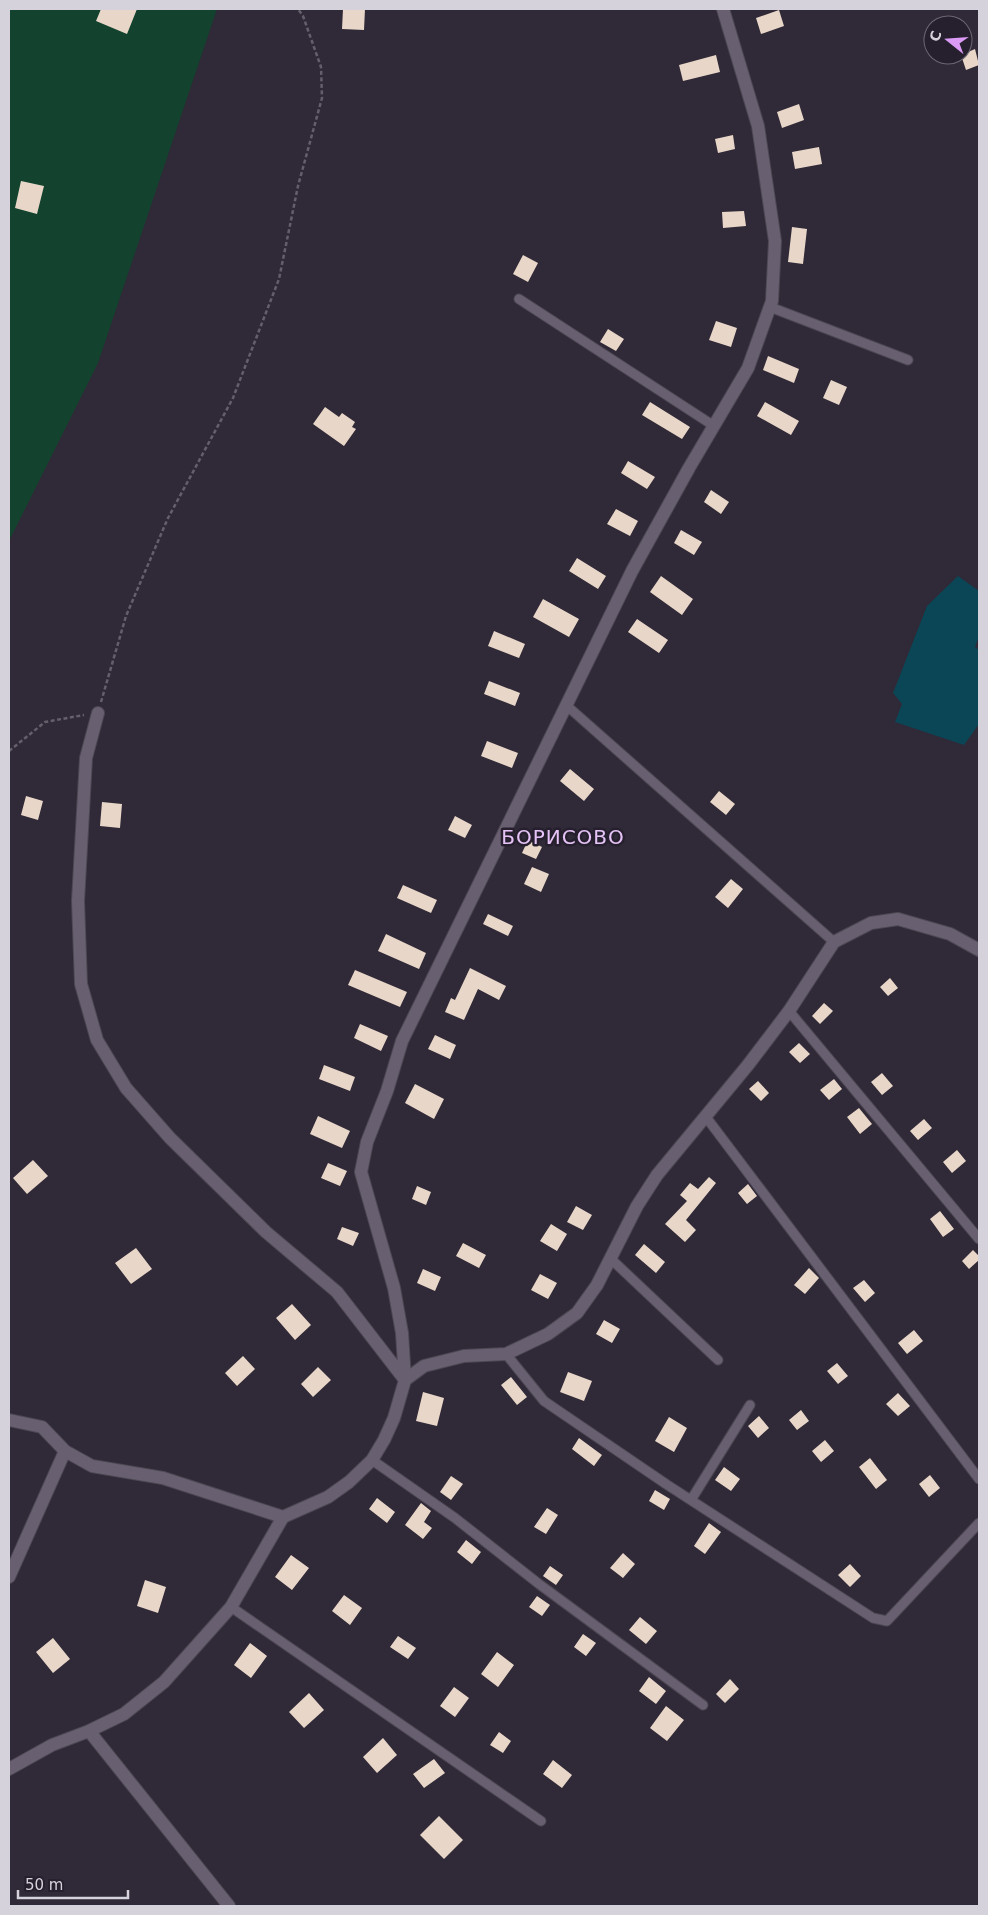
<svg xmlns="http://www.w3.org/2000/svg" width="988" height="1915" font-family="'DejaVu Sans',sans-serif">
<rect width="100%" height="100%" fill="#302937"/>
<path fill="#13422e" d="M9,9h208l-119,354 -89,178z"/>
<path fill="#0a4655" d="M958,576l21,15v45l-4,11 4,3v74l-15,21 -69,-23 7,-18 -9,-11 34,-87z"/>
<path fill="#e8d7c8" d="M101,9h36l-10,25 -31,-13z
M343,9h22l-1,21 -22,-1z
M779,10l5,16 -23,8 -5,-16z
M975,49l4,16 -13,5 -5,-15z
M716,55l4,17 -37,9 -4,-16z
M799,104l5,16 -22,8 -5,-16z
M733,135l2,14 -17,4 -3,-14z
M819,147l3,17 -27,5 -3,-17z
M21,181l23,5 -7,28 -22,-6z
M744,211l2,15 -23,2 -1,-16z
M792,227l15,2 -4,35 -15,-2z
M523,255l15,8 -10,19 -15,-8z
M716,321l21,7 -6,19 -22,-7z
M608,329l16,10 -8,12 -16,-9z
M768,356l31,13 -5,14 -31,-13z
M831,380l16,7 -8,18 -16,-7z
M650,402l40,25 -8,12 -40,-24z
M765,402l34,19 -8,14 -34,-19z
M325,407l14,10 3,-4 13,9 -3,5 4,2 -12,17 -31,-22z
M628,461l27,16 -8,12 -26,-16z
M711,490l18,12 -8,12 -17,-12z
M616,509l22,12 -8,15 -23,-12z
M681,530l21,12 -8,13 -20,-12z
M577,558l29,18 -8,13 -29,-18z
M661,576l32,23 -11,16 -32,-23z
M543,599l36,20 -10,18 -36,-20z
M637,619l31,21 -9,13 -31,-21z
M494,631l31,13 -6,14 -31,-12z
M489,681l31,12 -5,13 -31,-12z
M487,741l31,12 -6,15 -31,-12z
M570,769l24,20 -10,12 -24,-20z
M719,791l16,13 -9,11 -16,-13z
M26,796l17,5 -5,19 -17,-5z
M102,802l20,2 -2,24 -20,-2z
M455,816l17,9 -7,13 -17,-8z
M528,840l14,7 -6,12 -14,-6z
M532,867l17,7 -8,18 -17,-8z
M731,879l12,10 -15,19 -13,-11z
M403,885l34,15 -6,13 -34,-15z
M488,914l25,12 -5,10 -25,-12z
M386,934l40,19 -7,16 -41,-18z
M470,968l36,18 -7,14 -21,-11 -14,31 -19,-8 6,-14 4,2z
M355,970l52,22 -7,15 -52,-22z
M890,978l8,10 -10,8 -8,-9z
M824,1003l9,8 -13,13 -8,-8z
M360,1024l28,12 -7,15 -27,-13z
M435,1035l21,10 -6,14 -22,-10z
M799,1043l11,11 -10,9 -11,-11z
M324,1065l31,12 -5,14 -31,-12z
M882,1073l11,13 -11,9 -11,-13z
M834,1079l8,10 -13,11 -9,-10z
M758,1081l11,12 -8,8 -12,-12z
M415,1084l29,15 -10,20 -29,-16z
M859,1108l13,16 -12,10 -13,-17z
M318,1116l32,15 -8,17 -32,-14z
M924,1119l8,9 -14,12 -8,-9z
M957,1150l9,11 -14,12 -9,-11z
M33,1160l15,16 -21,18 -14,-16z
M328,1163l19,8 -7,15 -19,-8z
M709,1177l7,6 -30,37 10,10 -11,12 -20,-18 22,-23 -7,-6 10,-12 8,6z
M748,1184l9,12 -10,8 -9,-11z
M417,1186l14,6 -5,13 -14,-6z
M576,1206l16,9 -9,15 -16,-8z
M940,1211l14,18 -11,8 -13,-18z
M551,1224l16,10 -10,17 -17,-10z
M342,1227l17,6 -6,13 -16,-7z
M463,1243l23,12 -7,13 -23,-12z
M644,1244l21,18 -9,11 -21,-18z
M136,1248l16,21 -21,15 -16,-21z
M973,1250l6,6v4l-10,9 -7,-8z
M809,1268l10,10 -14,16 -11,-9z
M423,1269l18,8 -6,14 -18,-8z
M540,1274l17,9 -9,16 -17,-9z
M864,1280l11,13 -10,9 -12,-14z
M292,1304l19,21 -16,15 -19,-22z
M604,1320l16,9 -8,14 -16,-9z
M914,1330l9,11 -16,13 -9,-11z
M243,1356l12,13 -18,17 -12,-13z
M837,1363l11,13 -10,8 -11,-13z
M318,1367l13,13 -18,17 -12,-13z
M568,1372l24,9 -8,20 -24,-9z
M511,1377l16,20 -10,8 -16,-20z
M423,1392l21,6 -7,28 -21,-5z
M898,1393l12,13 -12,10 -12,-12z
M801,1410l8,11 -12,9 -8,-10z
M759,1416l10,12 -11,10 -10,-12z
M669,1417l18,11 -13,24 -19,-11z
M579,1438l23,17 -8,11 -22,-17z
M825,1440l9,11 -13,11 -9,-11z
M870,1458l17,22 -11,9 -17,-22z
M724,1467l16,12 -9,12 -16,-11z
M930,1475l10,13 -11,9 -10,-13z
M451,1476l12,8 -12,16 -11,-8z
M655,1490l15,9 -6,11 -15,-9z
M377,1498l18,14 -8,11 -18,-14z
M421,1503l10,8 -7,11 8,6 -9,11 -18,-14z
M547,1508l11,7 -12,19 -12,-7z
M709,1523l12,9 -16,22 -11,-8z
M466,1540l15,12 -9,12 -15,-12z
M623,1553l12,11 -12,14 -13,-10z
M291,1555l18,13 -17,22 -17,-13z
M850,1564l11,12 -11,11 -12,-12z
M550,1566l13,9 -7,10 -13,-9z
M145,1580l21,7 -8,26 -21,-7z
M344,1595l18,13 -12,17 -18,-14z
M537,1596l13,9 -8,11 -13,-9z
M640,1617l17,14 -11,13 -17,-14z
M583,1634l13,9 -10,13 -12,-9z
M398,1636l18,12 -8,11 -18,-12z
M53,1638l17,21 -17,14 -17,-21z
M250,1643l17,13 -16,22 -17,-13z
M497,1652l17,13 -16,22 -17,-13z
M649,1677l17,14 -10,13 -17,-13z
M730,1679l9,10 -14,14 -9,-9z
M454,1687l15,11 -14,19 -15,-11z
M309,1693l15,17 -20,18 -15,-16z
M666,1706l18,14 -17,21 -17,-13z
M499,1732l12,9 -8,12 -13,-8z
M383,1738l14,17 -20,18 -14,-16z
M434,1759l11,14 -21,15 -11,-14z
M553,1760l19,15 -10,13 -19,-14z
M439,1816l24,24 -19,19 -24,-24z"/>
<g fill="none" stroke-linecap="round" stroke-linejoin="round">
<g stroke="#4d4753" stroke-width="11">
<path id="lane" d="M519,299l195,127
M770,307l138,53
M566,705l268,237
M789,1011l190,228
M706,1117l273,362
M611,1259l107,101
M506,1354l38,47 122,83 207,134 14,3 92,-98
M372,1460l83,58 84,66 164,121
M691,1500l59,-95
M231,1607l310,214"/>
</g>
<g stroke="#4d4753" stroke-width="14">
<path id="street" d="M98,713l-12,45 -8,143 3,83 16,56 29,48 44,50 96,94 71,60 68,88 19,-14 40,-10 42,-2 42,-20 29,-21 20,-28 40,-79 20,-31 91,-110 41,-54 45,-69 37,-19 27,-4 52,15 29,16
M9,1420l33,7 23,24 27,15 71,12 120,39 45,-20 21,-15 23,-22 12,-20 10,-22 11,-38 -3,-47 -8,-45 -33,-116 6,-30 20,-51 15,-50 230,-470 57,-103 59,-100 24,-67 3,-60 -17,-115 -35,-117
M9,1577l56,-126
M89,1731l140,175
M9,1769l43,-24 37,-14 35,-17 40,-32 67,-75 52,-90"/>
</g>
<path stroke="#655f6c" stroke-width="2.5" stroke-dasharray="4 2.5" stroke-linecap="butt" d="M101,702l25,-86 42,-98 65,-120 46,-119 19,-93 24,-88 -1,-31 -18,-51 -5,-7
M9,751l36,-29 39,-7"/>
<use href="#lane" stroke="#686071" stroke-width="9"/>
<use href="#street" stroke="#686071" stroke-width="12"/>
</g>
<g text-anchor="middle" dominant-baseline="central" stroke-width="5" stroke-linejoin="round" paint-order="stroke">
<g font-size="20" letter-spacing="1" fill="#e6c3f7" stroke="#261f2d">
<text x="563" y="837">БОРИСОВО</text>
</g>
</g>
<rect width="988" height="1915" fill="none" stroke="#d6d2db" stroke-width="20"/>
<g transform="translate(948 40) rotate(287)"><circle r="24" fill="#261f2d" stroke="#6c6773"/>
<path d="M0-4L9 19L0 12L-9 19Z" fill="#da9af6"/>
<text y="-8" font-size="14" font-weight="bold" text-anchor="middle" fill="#d6d2db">С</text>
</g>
<path d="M18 1890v8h110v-8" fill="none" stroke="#d6d2db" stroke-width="2.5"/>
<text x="25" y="1890" font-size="15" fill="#d6d2db" stroke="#261f2d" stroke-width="4" paint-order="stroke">50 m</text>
</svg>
